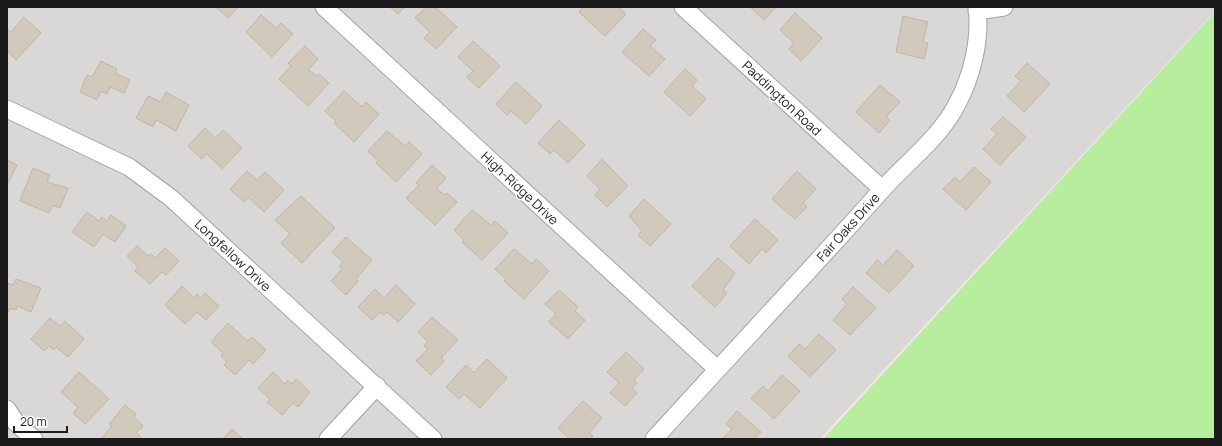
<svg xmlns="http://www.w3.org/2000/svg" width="1222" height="446" font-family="Manrope,sans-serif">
<rect width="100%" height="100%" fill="#eeecdf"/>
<path fill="#d9d8d7" d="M7,7h1208v4l-395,428h-813z"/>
<path fill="#b6ee9e" d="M1215,12v427h-392z"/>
<path fill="#d0c9bc" stroke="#c0b5a0" d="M216,7h22l-10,11z
M390,7h15l-7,7z
M426,7h9l22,20 -21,22 -12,-11 6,-6 -15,-14z
M583,7h36l7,7 -21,22 -26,-24z
M750,7h26l-12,13z
M795,13l27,25 -21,23 -12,-12 5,-6 -14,-13z
M261,15l15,13 5,-5 12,11 -21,23 -26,-25z
M903,16l25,6 -5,20 5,1 -4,16 -28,-7z
M24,17l17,16 -25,27 -9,-9v-22l4,3z
M643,29l13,11 -6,6 15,13 -16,17 -27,-24z
M473,41l27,25 -21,22 -12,-11 6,-6 -15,-14z
M305,46l13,13 -10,11 9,6 2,-2 10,9 -21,23 -29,-27 12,-13 -3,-3z
M101,61l16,8 -2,4 15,7 -6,13 -14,-6 -3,7 -6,-3 -4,9 -17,-8 7,-17 5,2z
M1027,63l23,21 -26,28 -17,-16 14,-15 -6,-5z
M685,69l12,11 -5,6 14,13 -16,17 -26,-24z
M516,82l26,24 -16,18 -15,-13 -4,4 -11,-11z
M880,85l20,17 -14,15 4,3 -11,13 -23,-21z
M344,91l18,16 4,-5 13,12 -25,28 -20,-19 2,-2 -11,-10z
M166,92l23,13 -13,26 -20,-11 -3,7 -17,-9 12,-22 13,6z
M1003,117l23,20 -26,28 -17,-16 14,-15 -6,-5z
M559,120l26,25 -17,18 -14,-13 -4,4 -12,-11z
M205,128l10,10 8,-8 19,18 -20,21 -15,-15 -5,5 -14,-13z
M387,131l18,15 4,-4 13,12 -26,28 -20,-19 2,-2 -10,-10z
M602,159l26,27 -21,21 -12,-12 5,-6 -13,-13z
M7,160l10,5 -9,18 -1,-1z
M432,165l14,13 -10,11 9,6 2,-2 10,9 -22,23 -29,-27 13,-13 -3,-2z
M974,167l17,15 -25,28 -23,-21 12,-12 5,5z
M33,168l17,7 -3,7 21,6 -8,20 -7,-3 -4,8 -29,-12z
M247,171l10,9 8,-8 19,18 -20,22 -16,-15 -4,5 -14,-13z
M797,171l19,18 -13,14 4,4 -12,12 -23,-20z
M301,196l34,32 -33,35 -21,-20 9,-9 -15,-14z
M644,199l27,25 -21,22 -12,-11 4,-4 -13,-15z
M472,210l19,15 4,-4 13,12 -26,27 -20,-18 2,-2 -10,-10z
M87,212l12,9 3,-4 5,4 4,-6 15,11 -11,16 -12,-8 -9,13 -22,-15z
M755,219l23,21 -12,13 -4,-4 -13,15 -19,-18z
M346,237l26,23 -16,19 2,2 -12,14 -15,-14 11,-12 -3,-3 4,-4 -11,-10z
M137,246l11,10 3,-2 4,4 10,-10 14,13 -13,14 -4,-3 -12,12 -15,-13 3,-4 -11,-11z
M514,249l18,15 4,-5 13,12 -25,28 -20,-18 2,-2 -11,-10z
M897,250l17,16 -25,27 -23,-20 11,-13 6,5z
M718,258l17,15 -12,17 4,3 -12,14 -23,-21z
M16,279l25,9 -10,24 -14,-6 -1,4 -6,-2 -3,6v-31l6,2z
M396,285l19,19 -17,18 -11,-10 -3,3 -4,-3 -8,8 -14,-13 17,-18 9,9z
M182,286l12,12 3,-4 4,4 4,-5 14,13 -13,14 -9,-8 -12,12 -20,-19z
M853,287l23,21 -26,27 -17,-15 14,-16 -5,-5z
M559,290l19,17 -3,4 10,9 -17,19 -19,-17 7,-8 -11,-10z
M432,317l26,23 -17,18 3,3 -13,14 -15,-14 12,-12 -4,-3 4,-4 -10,-10z
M50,318l10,8 5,-5 19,18 -16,18 -12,-10 -2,3 -5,-4 -5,5 -13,-12z
M228,323l19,18 5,-4 14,13 -13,14 -4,-4 -14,15 -11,-10 3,-3 -6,-6 2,-3 -12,-11z
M819,334l17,16 -26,27 -22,-21 11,-12 6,5z
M626,352l18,17 -10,11 3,3 -5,5 5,5 -12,13 -15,-13 9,-10 -12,-11z
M487,359l20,19 -27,30 -16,-14 -5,5 -13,-12 20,-22 8,8z
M79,372l30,27 -24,25 -12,-11 5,-6 -17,-15z
M273,372l12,12 3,-4 4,4 4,-5 14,13 -12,15 -5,-4 -11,12 -15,-13 3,-3 -12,-11z
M782,375l18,16 -26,28 -23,-21 12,-12 5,5z
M583,401l19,17 -13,15 4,3 -3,3h-20l-12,-11z
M125,405l11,9 -2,3 9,9 -7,7 7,6h-42l11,-13 -3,-2z
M737,411l24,21 -7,7h-32l10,-10 -6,-5z
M232,429l11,10h-20z"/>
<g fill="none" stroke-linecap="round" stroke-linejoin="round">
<g stroke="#a2a2a2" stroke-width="19">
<path id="minor" d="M324,7l393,362
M683,7l199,182
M977,11l27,-4
M7,109l122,58 42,31 262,241
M7,409l9,14 18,16
M328,439l49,-53
M654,439c75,-83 152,-164 226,-247 25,-29 58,-52 76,-86 16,-29 25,-66 21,-99"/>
</g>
<use href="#minor" stroke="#fff" stroke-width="17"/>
</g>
<g text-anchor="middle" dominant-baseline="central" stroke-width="3" stroke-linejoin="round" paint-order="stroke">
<g font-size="13" fill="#1b1b1b" stroke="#fff">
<text transform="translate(782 98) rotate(43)">Paddington Road</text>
<text transform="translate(520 188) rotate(43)">High-Ridge Drive</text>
<text transform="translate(848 227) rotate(-48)">Fair Oaks Drive</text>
<text transform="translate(233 255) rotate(43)">Longfellow Drive</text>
</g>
</g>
<rect width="1222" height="446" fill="none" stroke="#1b1b1b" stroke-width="16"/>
<path d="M14 426v6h53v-6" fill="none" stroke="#1b1b1b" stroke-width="2"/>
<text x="20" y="426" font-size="12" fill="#1b1b1b" stroke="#ffffff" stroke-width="3" paint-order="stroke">20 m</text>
</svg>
